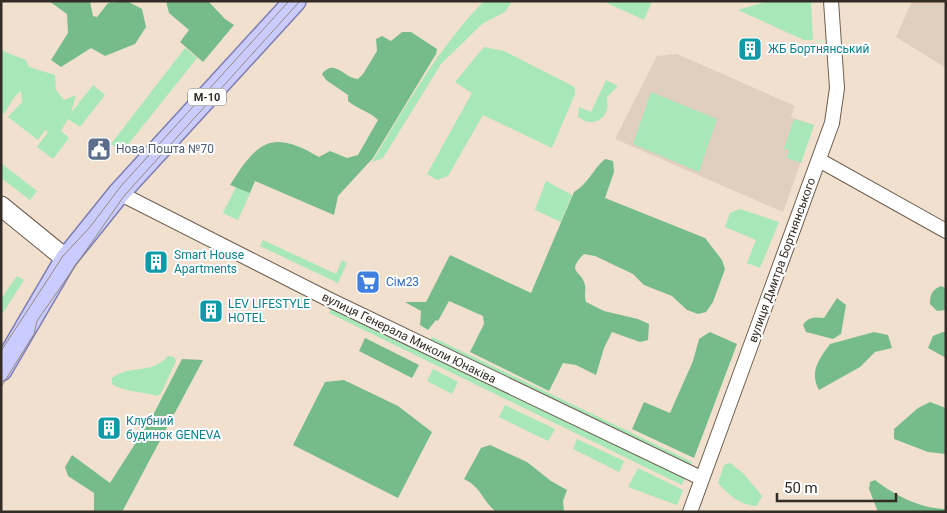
<svg xmlns="http://www.w3.org/2000/svg" width="947" height="513" font-family="Roboto,sans-serif">
<rect width="100%" height="100%" fill="#f1e0ce"/>
<path fill="#e0cfbe" d="M912,1h34v67l-50,-31z
M677,54l118,52 -4,11 23,8 -31,87 -168,-73 42,-83z"/>
<path fill="#a7e7b8" d="M484,1h28l-7,11 -23,12 -41,40 -58,94 -11,4c34,-56 66,-114 112,-161z
M603,1h49l-8,19z
M768,1h43l2,39h-9l-66,-30z
M484,47l20,4 67,34 4,3v6l-23,54 -69,-33 -35,61 -11,4 -10,-6 45,-81 -17,-11z
M1,48l4,4 21,8 3,7 26,8 1,15 8,10 12,-5 -5,18 22,-28 12,10 -25,32 -12,-8 -7,12 8,7 -16,21 -16,-12 11,-15 -3,-2 -7,10 -30,-23 14,-15 -1,-11 -6,5 -11,18 -3,-2z
M185,48l12,10 -75,94 -11,-8z
M606,80l12,6 -11,11c0,4 1,9 0,12 -4,15 -19,16 -29,8l1,-10 12,5z
M651,92l66,27 -18,53 -66,-28z
M794,119l20,6 -13,38 -14,-5 2,-8 -5,-1z
M1,163l36,28 -7,9 -29,-22z
M546,181l26,14 -11,27 -26,-12z
M236,187l14,6 -12,27 -15,-7z
M740,209l39,13 -19,46 -13,-5 9,-23 -31,-13 5,-14z
M263,240l73,34 6,-14 5,3 -9,20 -78,-37z
M17,276l7,4 -23,36v-17z
M334,302l95,44 3,-9 260,125 -10,23 -353,-172z
M168,356l6,1 2,4 -15,32 -4,3c-13,-4 -36,-5 -45,-12v-6c21,-15 38,-2 56,-22z
M433,369l25,13 -6,12 -25,-13z
M505,405l50,24 -7,12 -49,-24z
M577,439l47,22 -5,11 -46,-23z
M730,463l13,10 19,23 -5,10c-15,0 -29,-11 -39,-23l6,-18z
M638,468l45,22 -6,15 -49,-18z"/>
<path fill="#76bc8b" d="M49,1h41l3,15 4,1 11,-14 19,-2 15,8 4,18 -11,17 -30,12 -14,-8 -30,19 -10,-7 17,-27 -1,-19z
M166,1h42l17,18 9,6 -31,37 -23,-20 9,-12 -20,-17z
M402,32h9l26,17 -1,5 -63,104 -35,38 -4,19 -79,-34 -5,12 -20,-8c28,-45 42,-55 89,-28l11,-6 17,7 11,-3 20,-35c-9,-9 -21,-11 -30,-19v-6l-22,-15 -4,-6c13,-16 21,4 36,5l5,-5 14,-23 -1,-12 6,-3 9,5z
M605,159l8,2 1,11 -9,26 100,40 17,22 3,9 -12,33 -7,10 -8,2 -11,-4 -15,-14 -28,-11 -11,-11 -38,-18 -11,-2c-19,19 -2,16 1,31 1,6 -1,11 1,17l18,9 34,8 11,5 -1,16 -8,2 -28,-10 -8,16 -8,27 -20,-10 -13,-2 -14,28 -79,-39 14,-28 -1,-8 -34,-15 -11,20 -2,-1 -8,10 -8,-5 1,-14 -16,-9h21l24,-47 81,38 43,-101c15,-9 18,-22 31,-33z
M941,286l5,2v22l-9,1 -7,-7c0,-10 2,-14 11,-18z
M837,298l9,7 -5,29 -8,5 -27,-7 -3,-7c5,-8 12,-8 21,-7z
M710,332l27,12 -43,114 -62,-29 12,-27 26,11 23,-52 6,-22z
M874,332l14,3 4,13 -17,4 -15,15 -41,23c-10,-18 0,-31 11,-46z
M943,332h3v26l-18,-10 5,-12z
M365,338l54,27 -7,13 -53,-27z
M182,359l21,1 -81,152h-28v-19l-26,-17 -3,-9 7,-12 38,28 41,-64z
M344,380l54,26 34,26 -34,66 -105,-53 32,-63z
M930,402l16,6v46l-18,-2 -34,-13v-10l24,-21z
M490,445l37,17 24,19 16,9 -4,11 1,11h-68c-14,-12 -15,-25 -32,-33l17,-31z
M875,480c19,15 46,29 71,29v3h-68l-9,-23 1,-7z"/>
<g fill="none" stroke-linecap="round" stroke-linejoin="round">
<g stroke="#6e5f50" stroke-width="16">
<path id="minor" d="M819,160l127,71
M119,193l211,107 371,178
M690,512l142,-389 5,-35 -6,-87"/>
</g>
<g stroke="#6e5f50" stroke-width="21">
<path id="secondary" d="M1,206l65,53"/>
</g>
<g stroke="#7e7eb3" stroke-width="24">
<path id="primary" d="M1,370l65,-111 53,-66 176,-192"/>
</g>
<use href="#minor" stroke="#fff" stroke-width="14"/>
<use href="#secondary" stroke="#fff" stroke-width="19"/>
<use href="#primary" stroke="#caccff" stroke-width="21"/>
<path stroke="#94887b" stroke-width="1" d="M1,351l62,-95 27,-29 31,-41 168,-185
M1,387l33,-53 3,-13 87,-125 176,-195"/>
</g>
<defs>
<g id="building-square" transform="scale(1.25)"><rect x="-9" y="-9" width="18" height="18" rx="4" fill="#0f9aa8" stroke="#fff"/><path d="M-4-6H4V6H1V3H-1V6H-4ZM-2.5-4.3h1.7v1.8h-1.7ZM.8-4.3h1.7v1.8H.8ZM-2.5-1h1.7V.8h-1.7ZM.8-1h1.7V.8H.8Z" fill="#fff"/></g>
<g id="civic-square" transform="scale(1.25)"><rect x="-9" y="-9" width="18" height="18" rx="4" fill="#5c6f8a" stroke="#fff"/><path d="M-.6-6.5H3V-4.5H.6V-3L4-1V1h2V6H-6V1h2V-1L-.6-3ZM-1.2 2.5V6h2.4V2.5Z" fill="#fff"/></g>
<g id="supermarket-square" transform="scale(1.25)"><rect x="-9" y="-9" width="18" height="18" rx="4" fill="#3f7fe0" stroke="#fff"/><path d="M-6-5.5h2.5l.6 2H6L4.5 2H-2.5L-4.4-4H-6ZM-1.5 3.2a1.3 1.3 0 1 0 .1 0ZM3 3.2a1.3 1.3 0 1 0 .1 0Z" fill="#fff"/></g>
</defs>
<g fill-rule="evenodd">
<use href="#building-square" x="750" y="49"/>
<use href="#civic-square" x="99" y="149"/>
<use href="#building-square" x="156" y="262"/>
<use href="#supermarket-square" x="368" y="282"/>
<use href="#building-square" x="211" y="311"/>
<use href="#building-square" x="109" y="428"/>
</g>
<g text-anchor="middle" dominant-baseline="central" stroke-width="4" stroke-linejoin="round" paint-order="stroke">
<rect fill="#fff" stroke="#706c67" stroke-width="1" x="188" y="88.5" width="38" height="17" rx="4"/>
<g font-size="11" font-weight="bold" fill="#332d26">
<text x="207" y="97">М-10</text>
</g>
<g font-size="12" fill="#0d838f" stroke="#fff" text-anchor="start">
<text x="768" y="49">ЖБ Бортнянський</text>
<text x="174" y="255">Smart House<tspan x="174" dy="14">Apartments</tspan></text>
<text x="228" y="304">LEV LIFESTYLE<tspan x="228" dy="14">HOTEL</tspan></text>
<text x="126" y="421">Клубний<tspan x="126" dy="14">будинок GENEVA</tspan></text>
</g>
<g font-size="12" fill="#4e5e75" stroke="#fff" text-anchor="start">
<text x="116" y="149">Нова Пошта №70</text>
</g>
<g font-size="12" fill="#332d26" stroke="#fff">
<text transform="translate(782 260) rotate(-70)">вулиця Дмитра Бортнянського</text>
<text transform="translate(409 338) rotate(26)">вулиця Генерала Миколи Юнаківа</text>
</g>
<g font-size="12" fill="#366cbe" stroke="#fff" text-anchor="start">
<text x="386" y="282">Сім23</text>
</g>
</g>
<rect width="947" height="513" fill="none" stroke="#332d26" stroke-width="5"/>
<path d="M777 493v8h119v-8" fill="none" stroke="#332d26" stroke-width="2.5"/>
<text x="784" y="493" font-size="15" fill="#332d26" stroke="#ffffff" stroke-width="4" paint-order="stroke">50 m</text>
</svg>
